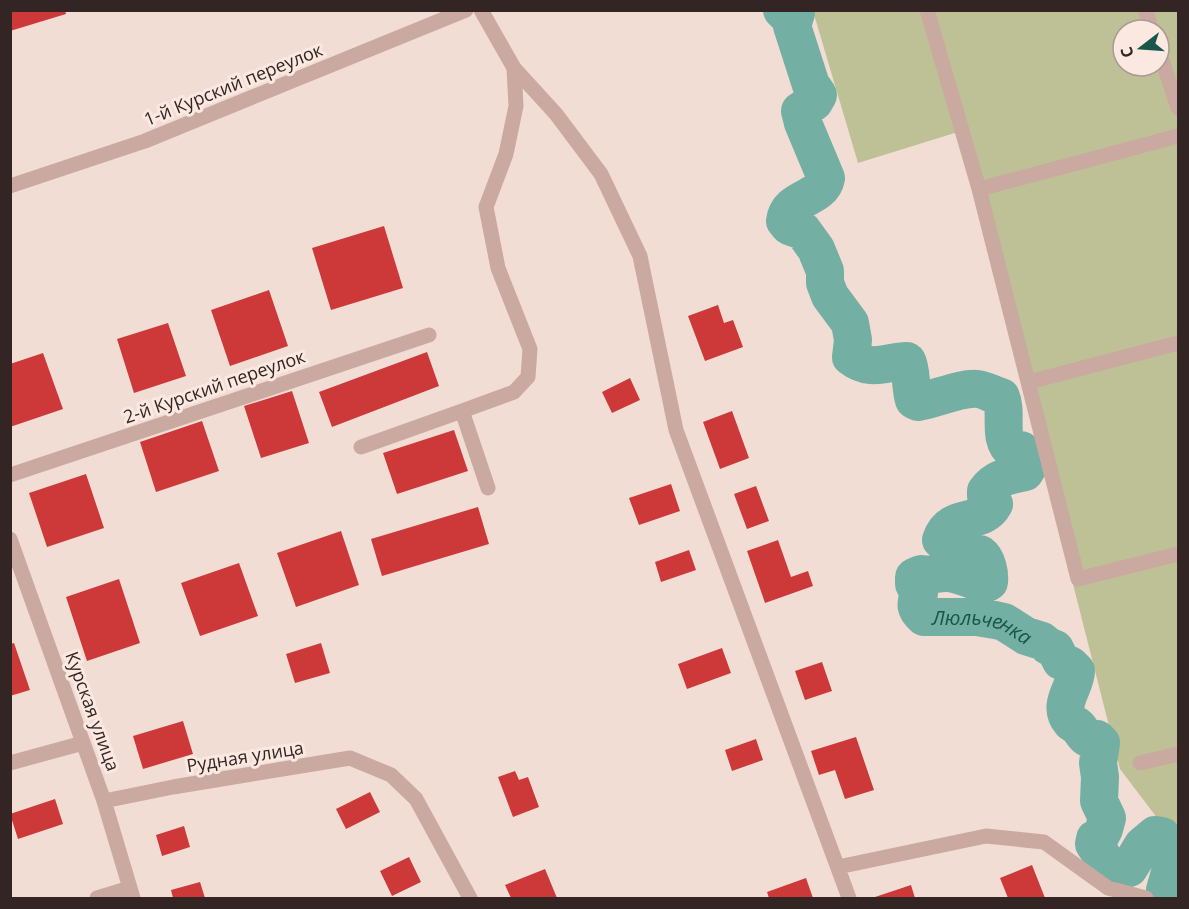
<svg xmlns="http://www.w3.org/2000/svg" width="1189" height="909" font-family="'Open Sans',sans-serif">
<rect width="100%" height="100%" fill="#f2ddd5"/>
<path fill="#bdc195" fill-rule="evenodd" d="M813,11h365v812l-14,4 -44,-58 -162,-637 -100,31zM1123,30h36v36h-36z"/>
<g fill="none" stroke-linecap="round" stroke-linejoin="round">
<path stroke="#73b0a3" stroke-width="38" id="s1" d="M782,10l4,4 10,-1 -4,13 19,59 7,10 -4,7 -14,9 3,12 23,55c-4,22 -38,18 -41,43l4,5 14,5 13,18 9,22v12l5,13 20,27 3,17 -2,17c20,15 34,5 56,4 5,9 3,27 7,39l4,2c18,-3 44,-15 60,-13 8,1 15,6 23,8 7,16 -4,43 12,54l8,-1 7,17 -3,5c-15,3 -30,6 -39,19v5l6,4 2,4c-12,23 -44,7 -53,36l11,8 28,6c7,5 10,19 9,28l-4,2c-13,-3 -26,-11 -39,-11 -11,0 -13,3 -25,1l-7,3v7l5,9c-4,12 -4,16 5,24h53l18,3 9,2 22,14 16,5 6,5 7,3 6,12 9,4 6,6c0,16 -20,34 -5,51 2,2 6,3 8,6 6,8 6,12 18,11l4,4 -3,20 2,14 -1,24 8,17 -3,11 -4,8 -5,2 -1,5 14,21 5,4 10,1 6,-2 14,-23 12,-10 7,1c17,16 8,35 3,54"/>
</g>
<path fill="#cd3839" d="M10,10h55l1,4 -56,17z
M384,226l19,62 -72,22 -19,-62z
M269,290l19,56 -58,20 -19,-56z
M718,305l6,18 9,-3 10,27 -38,14 -17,-45z
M168,323l18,53 -52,17 -17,-54z
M427,352l12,34 -107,41 -13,-35z
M43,353l20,56 -53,18v-63z
M630,378l10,22 -28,13 -10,-21z
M292,391l17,52 -48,15 -17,-52z
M732,411l17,47 -29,11 -17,-47z
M202,421l17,50 -63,21 -16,-50z
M454,430l14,41 -71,23 -14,-41z
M86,474l18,54 -57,19 -18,-54z
M671,484l9,27 -41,14 -10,-27z
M756,486l13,35 -22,8 -13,-35z
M478,507l11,37 -107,32 -11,-37z
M341,531l18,54 -63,22 -19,-54z
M778,540l13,37 17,-6 5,15 -48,17 -18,-52z
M689,550l7,20 -35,12 -6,-20z
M239,563l19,53 -58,20 -19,-53z
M119,579l21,64 -53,18 -21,-64z
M14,643l16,47 -20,6v-52z
M321,643l9,30 -35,10 -9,-29z
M722,648l9,25 -44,16 -9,-25z
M822,662l10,29 -27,9 -10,-29z
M183,721l10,33 -50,15 -10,-33z
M856,737l18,53 -29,9 -10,-29 -16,5 -8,-24z
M756,739l7,21 -31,11 -7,-21z
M515,771l4,9 9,-3 11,30 -26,10 -15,-40z
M370,792l10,20 -34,17 -10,-20z
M55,799l8,25 -45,15 -8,-25z
M184,826l6,21 -28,9 -6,-21z
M409,857l12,25 -29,14 -12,-25z
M1032,865l13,33h-37l-8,-20z
M545,869l12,29h-46l-6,-13z
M806,878l7,20h-44l-2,-6z
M200,882l5,16h-32l-2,-8z
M911,885l4,13h-43z"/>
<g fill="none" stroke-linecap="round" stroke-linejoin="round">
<path stroke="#caa9a1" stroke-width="15" d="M481,10l33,58 42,46 45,60 39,82 36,174 173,468
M927,10l52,179 99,390 100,-25
M1145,10l7,20
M1159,51l19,57
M10,186l135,-45 321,-131
M979,189l199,-53
M1029,382l149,-39
M361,447l101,-36
M10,475l419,-140
M488,488l-26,-77 52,-19 14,-15 2,-28 -32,-81 -12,-61 20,-53 10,-48 -2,-38
M10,539l94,262 29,97
M10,763l73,-20
M1140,763l38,-9
M104,801l69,-14 177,-29 41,17 25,24 54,99
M838,867l148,-31 58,6 64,46 38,10
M97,898l33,-10"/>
</g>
<g text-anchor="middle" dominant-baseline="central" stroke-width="6" stroke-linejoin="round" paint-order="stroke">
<g font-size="18" fill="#332524" stroke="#fae8e1">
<text transform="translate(233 84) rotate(-22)">1-й Курский переулок</text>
<text transform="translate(214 386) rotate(-19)">2-й Курский переулок</text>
<text transform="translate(93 711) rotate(70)">Курская улица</text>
<text transform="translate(245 756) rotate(-9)">Рудная улица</text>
</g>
<g font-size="20" font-style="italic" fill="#18564b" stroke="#fae8e1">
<text stroke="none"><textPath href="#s1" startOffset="1084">Люльченка</textPath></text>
</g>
</g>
<rect width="1189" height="909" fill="none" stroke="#332524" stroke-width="24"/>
<g transform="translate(1141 48) rotate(253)"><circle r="28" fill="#fae8e1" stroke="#aa9a95" stroke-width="1.5"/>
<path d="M0-4.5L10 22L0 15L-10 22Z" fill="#18564b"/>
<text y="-9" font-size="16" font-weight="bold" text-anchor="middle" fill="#332524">С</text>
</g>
</svg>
